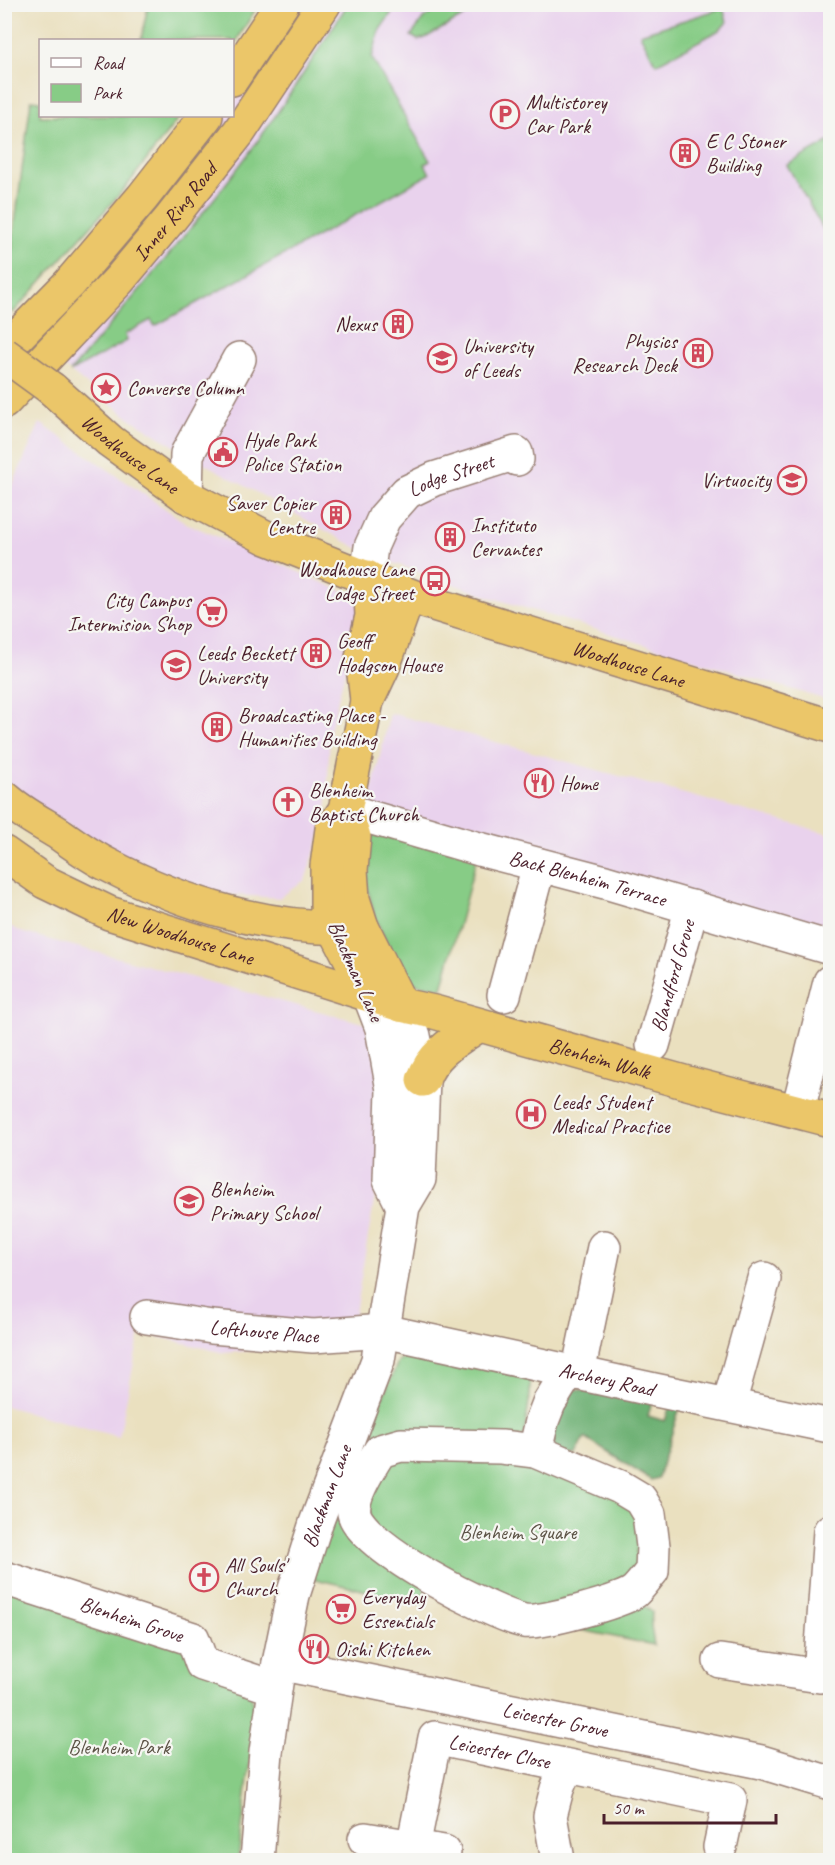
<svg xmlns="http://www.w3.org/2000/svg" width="835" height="1865" font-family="Caveat,sans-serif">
<rect width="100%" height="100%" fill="#f6f6f2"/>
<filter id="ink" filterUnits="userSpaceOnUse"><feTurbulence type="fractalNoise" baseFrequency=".0167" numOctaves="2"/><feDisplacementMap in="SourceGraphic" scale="12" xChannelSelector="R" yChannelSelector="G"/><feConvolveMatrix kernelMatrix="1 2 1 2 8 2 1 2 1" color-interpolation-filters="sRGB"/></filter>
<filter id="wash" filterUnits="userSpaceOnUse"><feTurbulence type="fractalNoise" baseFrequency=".008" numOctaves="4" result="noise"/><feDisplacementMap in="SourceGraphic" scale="24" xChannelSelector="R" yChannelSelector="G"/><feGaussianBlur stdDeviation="1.35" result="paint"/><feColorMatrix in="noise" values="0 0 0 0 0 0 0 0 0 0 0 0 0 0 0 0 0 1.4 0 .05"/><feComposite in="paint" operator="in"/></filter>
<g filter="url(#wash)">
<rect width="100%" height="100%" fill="#eae0bf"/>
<path fill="#e9d2ed" d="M303,5h527v696l-334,-102 -128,-45 -181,-100 -59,-37 -93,-73 152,-174 38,-54h7l1,-11z
M40,423l146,100 177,77 -33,131 -4,89 -21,60 -26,18 -57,-4 -107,-39 -110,-71v-282z
M390,713l440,121v106l-464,-125z
M4,923l17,9 346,92 16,58 1,61 -34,199 -126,11 -84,-21 -21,105 -114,-31z"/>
<path fill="#87cc86" stroke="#687658" stroke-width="1.5" d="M447,4l23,1 5,5 -50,28 -7,2 -7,-4 13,-18z
M148,5v-1l110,1 -25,42 -1,-7h-91z
M347,5h50l-18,26 -7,27 58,103 -5,3 5,10 -275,152 -4,-6 -26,14 2,7 -57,31c62,-73 125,-146 182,-223 34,-47 65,-96 95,-144z
M723,8l4,14 -7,8 -64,34 -16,-30z
M31,100l9,1v15h140l-54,71 -113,126 -8,-7v-6z
M830,141v100l-43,-76z
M368,834l111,15 -37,139 -38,-6 -29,-65 -12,-46z
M422,1348l108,30v16l-6,43h-114l-58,74 74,68 -4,25 -111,-26 25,-72 62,-144z
M501,1450l138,51 12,69 -125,48 -155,-84 -8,-50 19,-31z
M5,1585l186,59 58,44 7,25 -18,147h-233z
M644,1606l8,6 -1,14 3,19 -73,-15z"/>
<path fill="#6db073" stroke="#5c684f" stroke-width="1.5" d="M561,1387l91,13 -4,16 17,5 5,-16 10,2 -22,71 -7,2 -66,-42 -9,17h-21l-6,-45z"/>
</g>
<g filter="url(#ink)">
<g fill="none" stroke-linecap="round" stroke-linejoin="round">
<g stroke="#9a8075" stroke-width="36">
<g id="minor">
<path d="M186,496l1,-42 52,-95"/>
<path id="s1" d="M367,577l4,-30 13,-29 23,-26 27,-13 82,-26 1,6"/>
<path id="s2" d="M345,810l134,39 126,33 225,66"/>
<path d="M369,994l13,34 11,62 -3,90 13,26"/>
<path d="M504,995l35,-130"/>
<path id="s3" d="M653,1045l39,-138"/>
<path d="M798,1110l32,-128"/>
<path id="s4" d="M147,1317l65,10 101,9 71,-5 271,59 175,36"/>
<path d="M578,1373l26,-126"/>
<path d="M729,1404l35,-125"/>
<path d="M401,1445l100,2 34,4 85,36 20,12 9,15 4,32 -1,25c-6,7 -12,16 -18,21 -15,10 -94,32 -110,29 -34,-8 -163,-74 -170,-108 -3,-17 17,-48 26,-62z"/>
<path d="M535,1451l7,-30 7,-18 19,-31"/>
<path id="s5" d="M4,1578l189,61 9,25 73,24"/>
<path d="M720,1661l100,15 10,-145"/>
<path id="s6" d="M279,1663l482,99 69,21"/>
<path d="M365,1839l79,13"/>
<path id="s7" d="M413,1847l22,-109 295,62 -10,47"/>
<path id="s8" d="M257,1860l9,-108 13,-89 14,-68 23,-72 62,-163 25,-154 16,-27 4,-99 -9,-44 -13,-31"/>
<path d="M558,1860l-8,-44 7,-27 9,-22"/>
</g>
</g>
<g stroke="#9a8075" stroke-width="36">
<g id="highway">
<path d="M232,79l50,-75"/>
<path d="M4,350l65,-66 73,-86 64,-82"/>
<path id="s9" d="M52,389l58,52 76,55 81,42 160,64 403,124"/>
<path id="s10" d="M4,402l115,-122 52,-62 68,-86 85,-128"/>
<path d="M367,700l-5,-42 10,-42 -1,-20 -4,-19"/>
<path d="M4,797c16,15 36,25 54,36 16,11 32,23 50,32 77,40 166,67 254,62"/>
<path d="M345,810l9,27 -3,33 2,29 9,28 39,78"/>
<path id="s11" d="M4,853l41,29 64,31 292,92 33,7 257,72 139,36"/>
<path d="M369,994l-34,-65 -8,-23v-40l5,-37 13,-19 22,-109 16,-34 21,-59"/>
<path d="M423,1080c9,-27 33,-40 56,-55"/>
</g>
</g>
<use href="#minor" stroke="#fff" stroke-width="33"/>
<use href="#highway" stroke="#ebc669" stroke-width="33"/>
<g stroke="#9a8075" stroke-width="36" stroke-linecap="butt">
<path id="highway-bridge" d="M4,354l48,35"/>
</g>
<use href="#highway-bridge" stroke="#ebc669" stroke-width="33"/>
</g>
</g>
<defs>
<g id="parking-ring" transform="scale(1.5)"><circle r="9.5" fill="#f6f6f2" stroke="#d1495b" stroke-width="1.5"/><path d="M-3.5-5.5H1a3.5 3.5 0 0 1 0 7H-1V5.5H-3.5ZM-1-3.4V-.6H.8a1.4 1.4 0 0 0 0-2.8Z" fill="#d1495b"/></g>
<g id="building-ring" transform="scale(1.5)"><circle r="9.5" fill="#f6f6f2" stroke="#d1495b" stroke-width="1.5"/><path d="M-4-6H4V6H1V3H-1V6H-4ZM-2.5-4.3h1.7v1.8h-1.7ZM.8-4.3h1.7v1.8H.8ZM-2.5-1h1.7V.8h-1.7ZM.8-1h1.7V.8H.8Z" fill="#d1495b"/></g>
<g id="university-ring" transform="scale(1.5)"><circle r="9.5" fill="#f6f6f2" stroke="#d1495b" stroke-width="1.5"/><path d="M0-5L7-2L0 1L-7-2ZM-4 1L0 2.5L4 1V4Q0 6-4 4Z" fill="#d1495b"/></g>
<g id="sight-ring" transform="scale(1.5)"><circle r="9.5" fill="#f6f6f2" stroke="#d1495b" stroke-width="1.5"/><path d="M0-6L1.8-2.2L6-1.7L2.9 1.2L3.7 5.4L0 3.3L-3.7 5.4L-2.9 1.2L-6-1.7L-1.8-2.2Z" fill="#d1495b"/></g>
<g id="civic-ring" transform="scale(1.5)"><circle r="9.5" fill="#f6f6f2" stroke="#d1495b" stroke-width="1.5"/><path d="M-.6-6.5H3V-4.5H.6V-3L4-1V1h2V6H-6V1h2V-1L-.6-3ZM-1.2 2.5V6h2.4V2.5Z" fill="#d1495b"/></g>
<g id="bus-ring" transform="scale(1.5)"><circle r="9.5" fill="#f6f6f2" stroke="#d1495b" stroke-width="1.5"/><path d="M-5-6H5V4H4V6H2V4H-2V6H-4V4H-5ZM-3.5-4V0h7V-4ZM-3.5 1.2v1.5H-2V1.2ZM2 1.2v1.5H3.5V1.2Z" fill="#d1495b"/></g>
<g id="supermarket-ring" transform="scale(1.5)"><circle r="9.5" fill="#f6f6f2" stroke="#d1495b" stroke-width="1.5"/><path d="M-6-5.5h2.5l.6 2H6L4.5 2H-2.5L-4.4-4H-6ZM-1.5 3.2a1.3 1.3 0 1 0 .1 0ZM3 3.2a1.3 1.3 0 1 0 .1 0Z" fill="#d1495b"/></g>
<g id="restaurant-ring" transform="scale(1.5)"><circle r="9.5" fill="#f6f6f2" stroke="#d1495b" stroke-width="1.5"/><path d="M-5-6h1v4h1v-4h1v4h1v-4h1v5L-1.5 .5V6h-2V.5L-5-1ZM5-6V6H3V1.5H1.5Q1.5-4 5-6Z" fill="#d1495b"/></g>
<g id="church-ring" transform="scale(1.5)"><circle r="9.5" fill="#f6f6f2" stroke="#d1495b" stroke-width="1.5"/><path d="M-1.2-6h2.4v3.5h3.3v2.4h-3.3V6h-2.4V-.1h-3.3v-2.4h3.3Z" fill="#d1495b"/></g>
<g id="hospital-ring" transform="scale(1.5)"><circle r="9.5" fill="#f6f6f2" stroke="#d1495b" stroke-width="1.5"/><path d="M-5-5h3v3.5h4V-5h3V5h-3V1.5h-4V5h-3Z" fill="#d1495b"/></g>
<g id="school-ring" transform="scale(1.5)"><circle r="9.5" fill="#f6f6f2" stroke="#d1495b" stroke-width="1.5"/><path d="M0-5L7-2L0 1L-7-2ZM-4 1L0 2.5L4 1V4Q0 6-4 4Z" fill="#d1495b"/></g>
</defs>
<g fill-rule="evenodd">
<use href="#parking-ring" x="505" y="114"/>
<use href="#building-ring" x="685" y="153"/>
<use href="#building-ring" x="398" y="324"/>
<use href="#building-ring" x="698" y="353"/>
<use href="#university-ring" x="442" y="358"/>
<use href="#sight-ring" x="106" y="388"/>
<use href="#civic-ring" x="223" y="452"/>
<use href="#university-ring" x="792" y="480"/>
<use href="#building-ring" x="336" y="515"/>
<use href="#building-ring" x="450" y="537"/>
<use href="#bus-ring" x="435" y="581"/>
<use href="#supermarket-ring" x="212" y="612"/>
<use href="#building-ring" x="316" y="653"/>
<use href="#university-ring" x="176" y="665"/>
<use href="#building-ring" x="217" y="727"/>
<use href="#restaurant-ring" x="539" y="783"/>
<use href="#church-ring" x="288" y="802"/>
<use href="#hospital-ring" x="531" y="1114"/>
<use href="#school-ring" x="189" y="1201"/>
<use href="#church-ring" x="204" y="1577"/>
<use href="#supermarket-ring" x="341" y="1609"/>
<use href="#restaurant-ring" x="314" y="1649"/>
</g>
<g text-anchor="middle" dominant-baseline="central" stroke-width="4.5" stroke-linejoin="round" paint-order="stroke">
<g font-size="21" fill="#4a1f2b" stroke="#f6f6f2" text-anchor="start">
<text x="526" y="102">Multistorey<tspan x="526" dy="24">Car Park</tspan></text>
<text x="706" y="141">E C Stoner<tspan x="706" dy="24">Building</tspan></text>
<text x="377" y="324" text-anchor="end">Nexus</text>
<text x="677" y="341" text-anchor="end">Physics<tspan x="677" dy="24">Research Deck</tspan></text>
<text x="463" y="346">University<tspan x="463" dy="24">of Leeds</tspan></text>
<text x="127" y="388">Converse Column</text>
<text x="244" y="440">Hyde Park<tspan x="244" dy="24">Police Station</tspan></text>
<text x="771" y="480" text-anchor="end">Virtuocity</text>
<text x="315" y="503" text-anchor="end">Saver Copier<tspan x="315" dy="24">Centre</tspan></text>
<text x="471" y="525">Instituto<tspan x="471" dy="24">Cervantes</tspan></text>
<text x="414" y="569" text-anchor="end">Woodhouse Lane<tspan x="414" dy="24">Lodge Street</tspan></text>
<text x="191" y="600" text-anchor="end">City Campus<tspan x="191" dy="24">Intermision Shop</tspan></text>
<text x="337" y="641">Geoff<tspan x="337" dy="24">Hodgson House</tspan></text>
<text x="197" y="653">Leeds Beckett<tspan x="197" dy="24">University</tspan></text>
<text x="238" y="715">Broadcasting Place -<tspan x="238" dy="24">Humanities Building</tspan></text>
<text x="560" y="783">Home</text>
<text x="309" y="790">Blenheim<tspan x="309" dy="24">Baptist Church</tspan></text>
<text x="552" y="1102">Leeds Student<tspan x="552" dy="24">Medical Practice</tspan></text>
<text x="210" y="1189">Blenheim<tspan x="210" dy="24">Primary School</tspan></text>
<text x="225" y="1565">All Souls'<tspan x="225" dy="24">Church</tspan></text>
<text x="362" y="1597">Everyday<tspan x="362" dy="24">Essentials</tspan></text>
<text x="335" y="1649">Oishi Kitchen</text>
</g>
<g font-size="21" fill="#4a1f2b" stroke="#f6f6f2">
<text stroke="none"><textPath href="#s10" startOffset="256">Inner Ring Road</textPath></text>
<text stroke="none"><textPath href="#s9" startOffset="102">Woodhouse Lane</textPath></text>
<text stroke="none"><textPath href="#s1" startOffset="144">Lodge Street</textPath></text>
<text stroke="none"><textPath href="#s9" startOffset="646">Woodhouse Lane</textPath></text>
<text stroke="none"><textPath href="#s2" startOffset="252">Back Blenheim Terrace</textPath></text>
<text stroke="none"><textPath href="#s11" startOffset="196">New Woodhouse Lane</textPath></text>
<text transform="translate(356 971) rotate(66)">Blackman Lane</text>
<text stroke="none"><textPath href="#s3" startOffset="72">Blandford Grove</textPath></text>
<text stroke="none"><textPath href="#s11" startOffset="633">Blenheim Walk</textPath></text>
<text stroke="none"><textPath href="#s4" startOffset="118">Lofthouse Place</textPath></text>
<text stroke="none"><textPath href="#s4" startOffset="466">Archery Road</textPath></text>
<text stroke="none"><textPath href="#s8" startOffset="372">Blackman Lane</textPath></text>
<text stroke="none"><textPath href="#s5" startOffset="134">Blenheim Grove</textPath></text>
<text stroke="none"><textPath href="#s6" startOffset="282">Leicester Grove</textPath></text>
<text stroke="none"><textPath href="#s7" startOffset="177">Leicester Close</textPath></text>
</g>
<g font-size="21" fill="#5c5346" stroke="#f6f6f2">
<text x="518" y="1532">Blenheim Square</text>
<text x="119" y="1747">Blenheim Park</text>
</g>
</g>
<rect width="835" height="1865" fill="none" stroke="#f6f6f2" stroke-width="24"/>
<rect x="39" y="39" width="195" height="78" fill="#f6f6f2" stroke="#b1a0a2" stroke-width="1.5"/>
<rect x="51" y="58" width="30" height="9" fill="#ffffff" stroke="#b1a0a2" stroke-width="1.5"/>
<text x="93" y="69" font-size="18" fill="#4a1f2b">Road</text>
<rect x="51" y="84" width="30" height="18" fill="#87cc86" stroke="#b1a0a2" stroke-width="1.5"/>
<text x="93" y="99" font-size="18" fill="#4a1f2b">Park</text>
<path d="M604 1814v9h172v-9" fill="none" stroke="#4a1f2b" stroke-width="3"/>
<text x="613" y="1814" font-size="18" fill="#4a1f2b" stroke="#f6f6f2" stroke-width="4.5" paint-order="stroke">50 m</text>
</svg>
